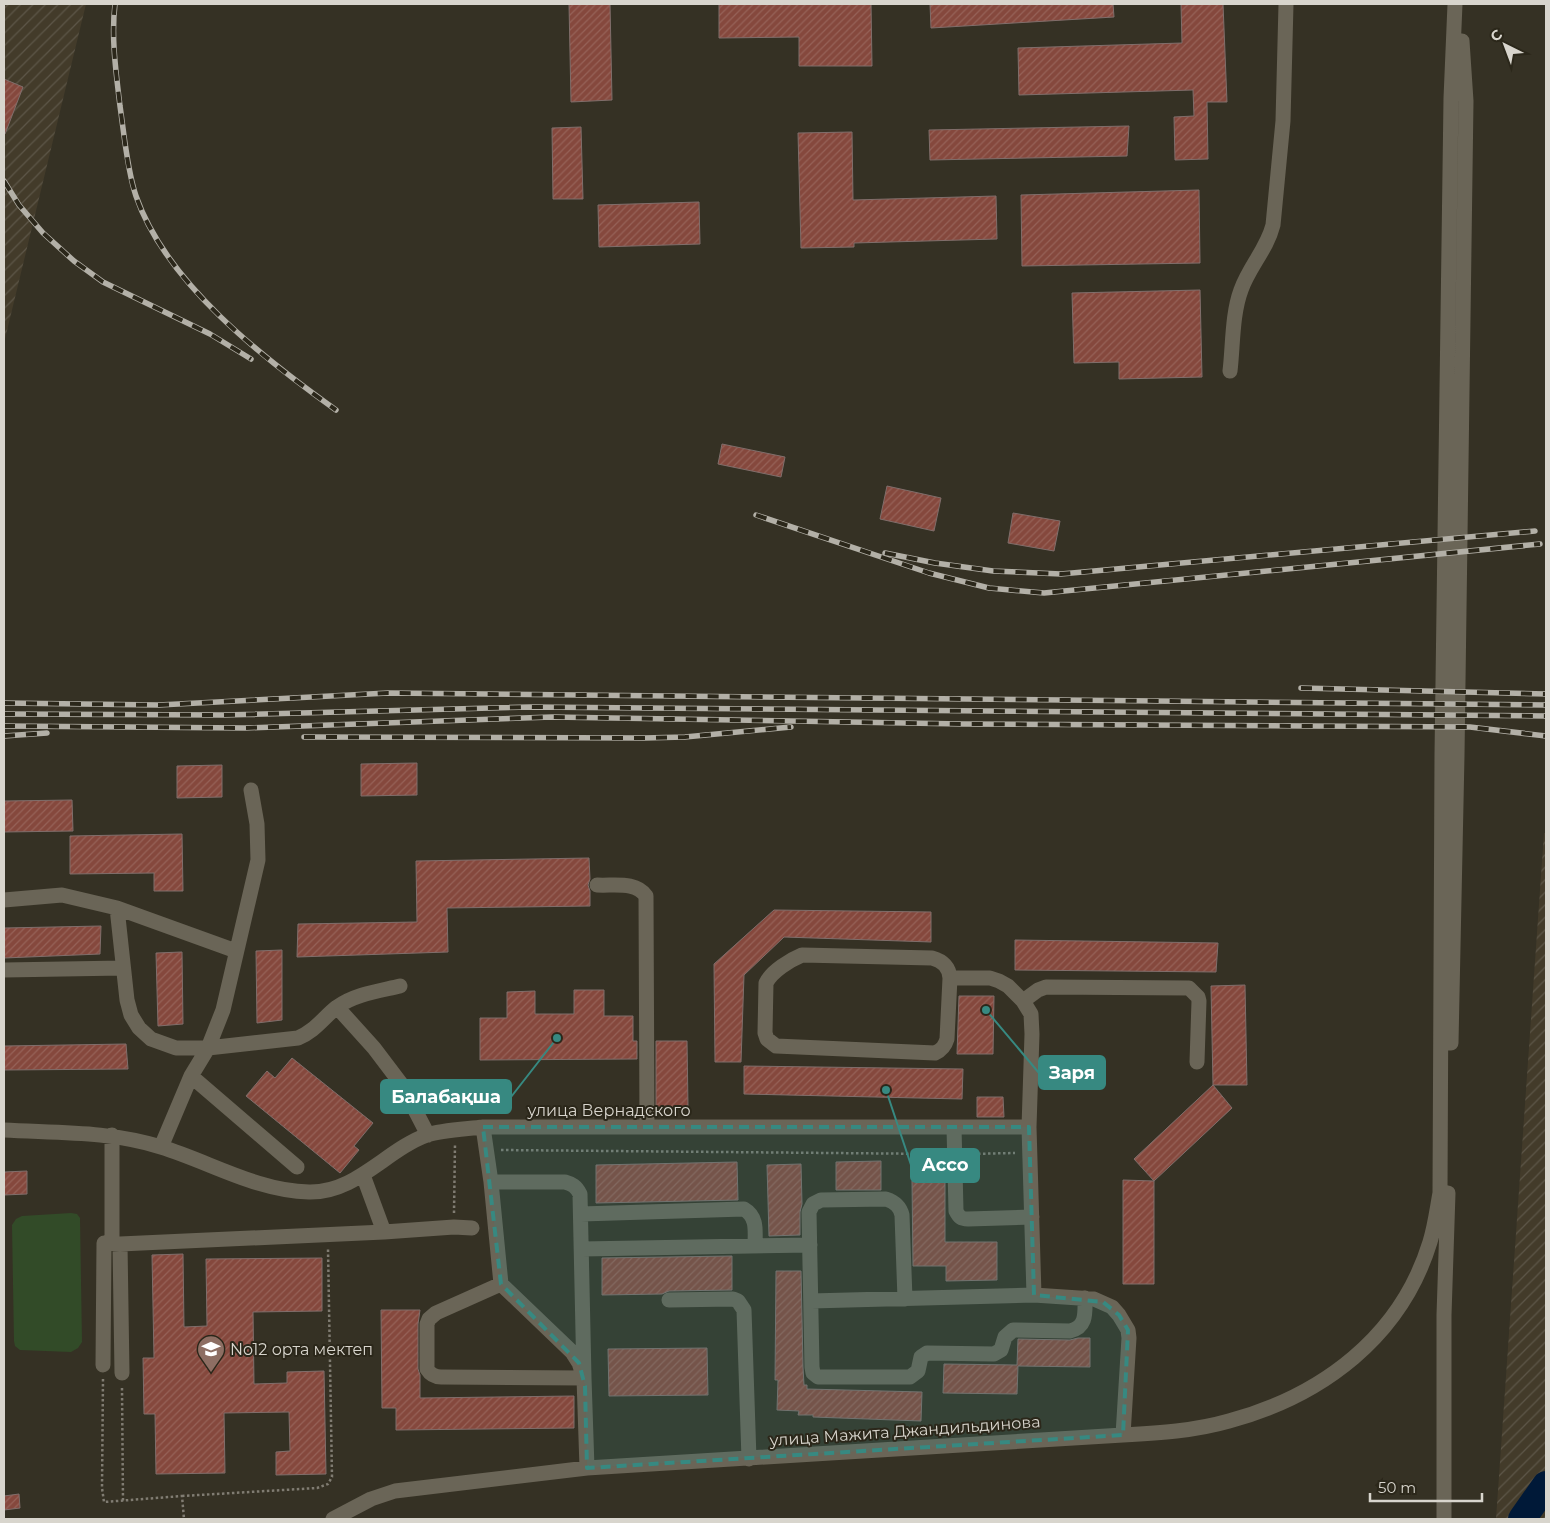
<svg xmlns="http://www.w3.org/2000/svg" width="1550" height="1523" font-family="Montserrat,sans-serif">
<defs>
<pattern id="industrial-furrows" width="10" height="10" patternUnits="userSpaceOnUse" patternTransform="scale(1.25)"><rect width="10" height="10" fill="#433b2a"/><path d="M-1 1l2-2M0 10L10 0M9 11l2-2" fill="none" stroke="#5d5648"/></pattern>
<pattern id="building-hatch" width="6" height="6" patternUnits="userSpaceOnUse" patternTransform="scale(1.25)"><rect width="6" height="6" fill="#85483d"/><path d="M-1 1l2-2M0 6l6-6M5 7l2-2" fill="none" stroke="#966258"/></pattern>
</defs>
<rect width="100%" height="100%" fill="#353124"/>
<path fill="url(#industrial-furrows)" d="M4,4h82l-82,339z
M1544,833h2v686h-50z"/>
<path fill="#324b28" d="M71,1213l6,1 3,4 2,124 -4,6 -7,4 -51,-2 -5,-4 -1,-5 -2,-116 4,-6 6,-3z"/>
<g fill="none" stroke-linecap="round" stroke-linejoin="round">
<path stroke="#001938" stroke-width="28" d="M1522,1519l24,-34"/>
</g>
<path fill="url(#building-hatch)" stroke="#806e6b" d="M569,4h41l2,96 -41,2z
M719,4h152l1,62h-73v-29l-80,1z
M930,4h183l1,13 -183,11z
M1181,4h42l4,98h-20l1,57 -33,1 -1,-43 20,-1 -1,-26 -174,5 -1,-47 164,-5z
M4,79l19,8 -18,47h-1z
M1129,126l-2,30 -197,4 -1,-30z
M581,127l2,72h-30l-1,-71z
M852,132l1,68 143,-4 1,43 -143,4v4l-53,1 -3,-115z
M1199,190l1,73 -178,3 -1,-71z
M699,202l1,42 -101,3 -1,-42z
M1200,290l2,87 -83,2v-17l-45,1 -2,-70z
M722,444l63,13 -4,20 -63,-13z
M887,486l54,12 -7,33 -54,-12z
M1013,513l47,8 -6,30 -46,-8z
M417,763v32l-56,1v-32z
M222,765v32l-45,1v-32z
M72,800l1,31 -69,1v-31z
M182,834l1,57h-29v-18l-84,1v-38z
M589,858l1,21 -2,6 2,6v15l-143,2 1,44 -151,5 1,-33 119,-2 -1,-61z
M774,910l157,2v30l-147,-5 -40,38 -3,87h-26l-1,-98z
M101,926l-1,28 -96,4v-30z
M1015,940l203,3 -2,29 -201,-2z
M282,950v70l-25,3 -1,-72z
M182,952l1,72 -25,2 -2,-73z
M1245,985l2,100h-34l-2,-99z
M574,990h30v26h29v25h4v18l-157,1v-42h27v-26l28,-1v23h39z
M959,996h35l-1,58h-36z
M656,1041h31l1,66h-32z
M126,1044l2,25 -124,1v-24z
M292,1058l81,65 -19,23 5,4 -19,23 -94,-77 21,-25 8,7z
M744,1066l219,3 -1,30 -218,-5z
M1213,1085l19,23 -78,73 -20,-22z
M977,1097h26l1,20h-27z
M881,1161v29h-45v-28z
M737,1162l1,38 -142,3v-38z
M801,1164l1,40 -2,8v23l-31,1 -2,-71z
M27,1171v23l-23,1v-23z
M1123,1180l31,1v103h-31z
M912,1181h33v61h52v38l-51,1v-15h-33z
M183,1254l1,73 23,-1 -1,-67 116,-1v53l-69,1 1,72 33,-1v-11l37,-1 2,103 -50,1v-23l14,-1 -1,-39 -65,1 1,60 -69,1 -1,-60h-11l-1,-56h11l-2,-103z
M732,1256v34l-63,1 -7,3 -60,1v-37z
M776,1271h25l2,96 1,18h3v4l115,3 -1,29 -108,-4v-2h-15l1,-4 -22,-1 1,-30h-3z
M381,1310h39l-2,14v45l2,6v23l154,-2v32l-178,2v-22h-14z
M1078,1338h12v29l-72,-1 -1,28 -74,-1 1,-29 73,1 1,-26 52,1z
M707,1348l1,47 -99,1 -1,-47z
M19,1494l1,14 -16,2v-14z"/>
<g fill="none" stroke-linecap="round" stroke-linejoin="round">
<path stroke="#807c72" stroke-width="2.5" stroke-dasharray="2.5 2.5" stroke-linecap="butt" d="M501,1150l439,4
M968,1154l47,-1
M454,1213l1,-69
M103,1379l-1,109 2,14 78,-6 2,23
M122,1388l1,113
M182,1496l135,-8 11,-4 4,-7 -4,-228"/>
<path stroke="#6a6557" stroke-width="15" d="M1230,371c3,-25 2,-57 11,-81 8,-23 26,-41 32,-65l10,-104 3,-117
M597,885c17,1 39,-4 49,11l1,231
M4,900l58,-5 55,13
M236,951l-119,-43 10,92 4,15 8,13 12,11 25,9h32l90,-10c17,-7 25,-20 39,-31 18,-13 42,-16 63,-21
M802,955l130,3c11,3 17,9 18,20l-3,61c-2,7 -5,11 -12,14l-159,-7 -9,-7 -2,-6 1,-50c6,-12 24,-23 36,-28z
M4,970l119,-2
M950,978h40l9,3 9,5 15,15 8,13 1,20 -3,93 5,168
M1023,1001l15,-11 8,-3 143,1 9,9 1,4 -2,61
M337,1007l37,41 28,37 26,50
M1451,1043l6,-288 9,-654 -4,-60
M191,1076l106,91
M483,1127l8,55 10,102 71,68 7,11 5,15 3,90
M954,1127l2,84c3,6 5,8 12,8l64,-2
M4,1130c53,3 106,1 157,17 49,15 96,44 148,45 47,1 77,-42 118,-57 14,-5 40,-6 56,-8h546
M161,1147l30,-71 17,-28 15,-38 35,-150 -1,-36 -6,-34
M363,1175l21,57 70,-5 18,1
M491,1182h74c7,2 11,4 15,12l4,184 -143,-1c-7,0 -11,-3 -14,-8v-45l2,-5 7,-6 65,-29
M581,1214l163,-5c14,8 11,23 11,37
M112,1243v-108
M120,1244l2,129
M582,1249l228,-4
M905,1299l-3,-84c-2,-9 -7,-13 -16,-16l-65,1 -8,4 -4,8 3,155 1,6 5,4h92l8,-6 3,-14 6,-4 67,1 7,-4 4,-13 8,-7 57,1c17,-4 15,-18 15,-33
M669,1300l64,-1 5,2 6,9 5,149
M811,1301l223,-6 60,4 18,8 7,8 9,15 1,8 -6,97
M103,1365l1,-122 16,1 264,-12
M333,1519l38,-20 24,-8 192,-23 536,-33c36,-2 71,-4 106,-14 93,-25 172,-84 201,-179 5,-16 7,-33 10,-49l2,-438 9,-657 4,-94
M1444,1519v-204l4,-122"/>
<g stroke="#b3b0a7" stroke-width="5.5">
<path id="rail" d="M115,4c-4,34 1,68 5,102 4,27 7,64 16,90 30,87 127,162 200,214
M4,181l15,24 24,28 31,28 29,21 107,52 41,25
M756,515l173,58 60,15 55,5 496,-49
M885,553l50,10 58,8 68,3 474,-43
M1301,688l245,6
M4,703l155,2 229,-12 1158,12
M4,714l219,1 307,-8 1016,9
M4,726l241,2 307,-11 411,7 507,3 76,9
M4,736l43,-3
M304,737l340,1 41,-1 106,-10"/>
</g>
<use href="#rail" stroke="#2b271a" stroke-width="4" stroke-dasharray="11" stroke-linecap="butt"/>
</g>
<path fill="#378981" fill-opacity="0.2" stroke="#378981" stroke-width="4" stroke-dasharray="10 6" stroke-linejoin="round" d="M483,1127h546l5,168 69,7 16,13 9,15 -5,105 -536,33 -2,-82 -6,-23 -78,-79z"/>
<defs>
<g id="school-pin" transform="scale(1.4375)"><path d="M0 17L-7.5 6A9.5 9.5 0 1 1 7.5 6Z" fill="#8d6e63" stroke="#2b271a"/><path d="M0-5L7-2L0 1L-7-2ZM-4 1L0 2.5L4 1V4Q0 6-4 4Z" fill="#fff"/></g>
</defs>
<g fill-rule="evenodd">
<use href="#school-pin" x="211" y="1349"/>
</g>
<g text-anchor="middle" dominant-baseline="central" stroke-width="4" stroke-linejoin="round" paint-order="stroke">
<g font-size="16" fill="#d8d5cd" stroke="#2b271a">
<text x="609" y="1110">улица Вернадского</text>
<text transform="translate(905 1431) rotate(-4)">улица Мажита Джандильдинова</text>
</g>
<g font-size="16" fill="#d8d5cd" stroke="#2b271a" text-anchor="start">
<text x="230" y="1349">No12 орта мектеп</text>
</g>
</g>
<path fill="none" stroke="#378981" stroke-width="2" d="M986 1010L1039 1073M557 1038L511 1097M886 1090L911 1165"/>
<g fill="#378981" stroke="#2b271a" stroke-width="2">
<circle cx="986" cy="1010" r="5"/>
<circle cx="557" cy="1038" r="5"/>
<circle cx="886" cy="1090" r="5"/>
</g>
<g fill="#378981" stroke="#378981" stroke-width="2">
<rect x="1039" y="1056" width="66" height="33" rx="5"/>
<rect x="381" y="1080" width="130" height="33" rx="5"/>
<rect x="911" y="1149" width="68" height="33" rx="5"/>
</g>
<g font-size="18" text-anchor="middle" font-weight="bold" fill="#fff">
<text x="1072" y="1079">Заря</text>
<text x="446" y="1103">Балабақша</text>
<text x="945" y="1171">Ассо</text>
</g>
<rect width="1550" height="1523" fill="none" stroke="#d8d5cd" stroke-width="10"/>
<g transform="translate(1505 45) rotate(318)" stroke="#2b271a" stroke-width="4" paint-order="stroke">
<path d="M0-4L9 19L0 12L-9 19Z" fill="#d8d5cd"/>
<text y="-8" font-size="14" font-weight="bold" text-anchor="middle" fill="#d8d5cd">С</text>
</g>
<path d="M1370 1493v8h112v-8" fill="none" stroke="#d8d5cd" stroke-width="2.5"/>
<text x="1378" y="1493" font-size="15" fill="#d8d5cd" stroke="#2b271a" stroke-width="4" paint-order="stroke">50 m</text>
</svg>
